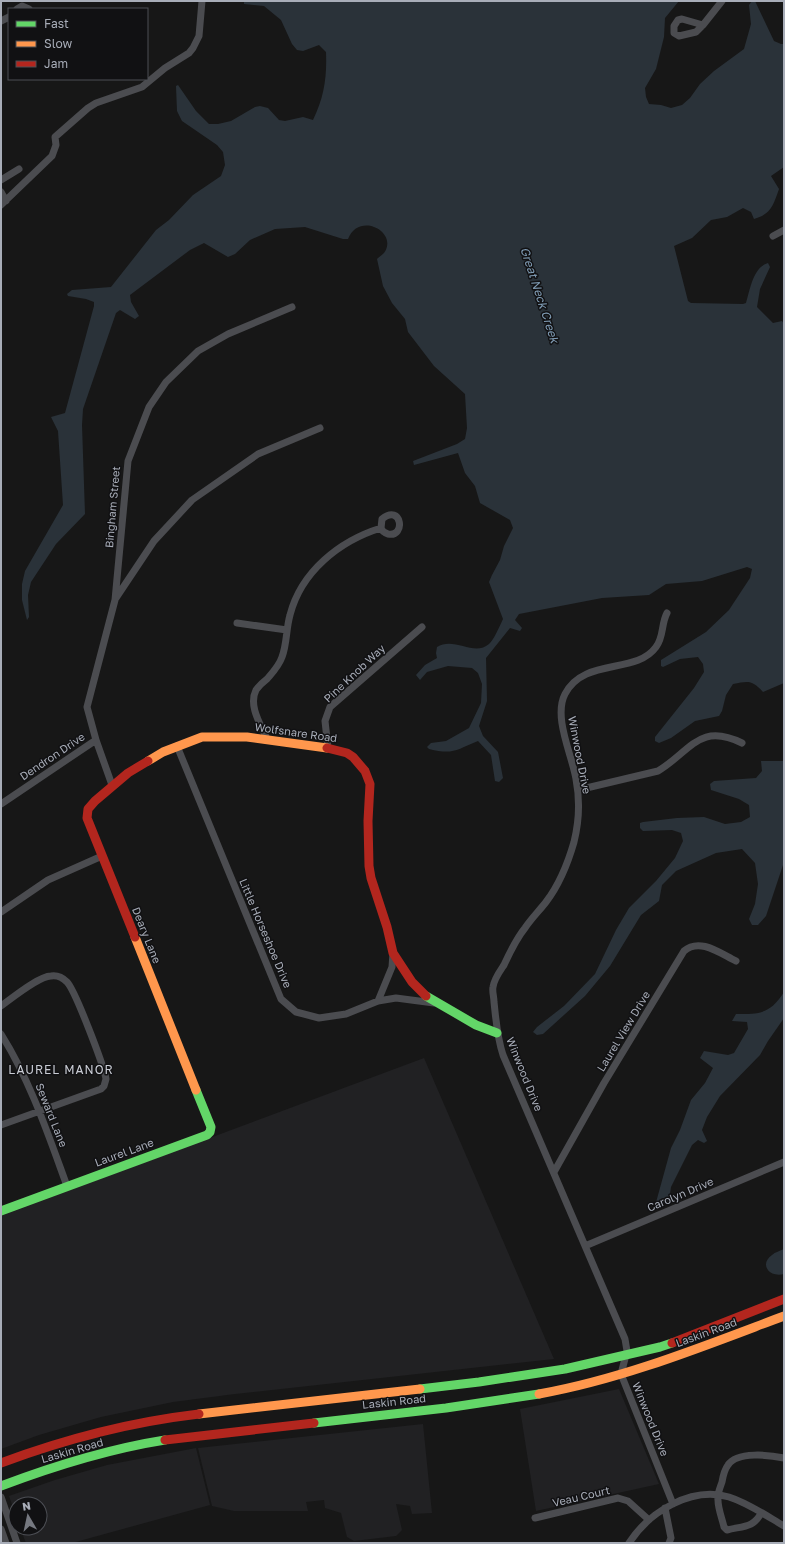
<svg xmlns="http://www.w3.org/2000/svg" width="785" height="1544" font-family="'Golos Text',sans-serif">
<rect width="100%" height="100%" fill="#171717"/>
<path fill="#212123" d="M424,1058l130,301 -319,35 -62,8 -72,15 -62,18 -38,14v-233z
M619,1389l40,95 -123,27 -16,-102z
M423,1424l9,89 -20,1 -2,-8 -14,-2 6,26 -6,6 -42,5 -7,-4 -6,-24 -16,-5 -1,-8 -18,2 2,9h-74l-22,-5 -14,-58z
M196,1448l14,57 -138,38h-46l-6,-15h20v-24h-24v12l-7,-20 46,-16 52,-15z"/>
<path fill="#2a3239" d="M244,1h435l-14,17 -1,19 -8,32 -11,19 1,9 3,7 12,1 10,3 11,-3 8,-7 10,-14 14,-13 30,-22 7,-25 -2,-19 3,-4h3l19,40 7,3h3v123l-13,9 8,13c-6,17 -8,25 -25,30l-3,-7 -8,-4 -16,9 -16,3 -19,18 -18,8 14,55 3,2 52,1 3,-1c4,-13 7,-36 22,-40l2,4 -10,22 -3,18 16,16 9,-2 2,3v359l-21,9c-11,-12 -14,-11 -30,-8l-7,11 -4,16 -3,5 -24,5 -24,17 -12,5 -4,-2v-4l39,-49 10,-16 -1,-8 -5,-7 -18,2 -17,8 -2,-1v-6l45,-28 23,-22 21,-32 2,-9 -5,-2 -45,14 -36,3 -17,11 -47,3 -83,16 -4,6 7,8 -2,3 -10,-3 -24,30 1,43 -8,25 4,10 15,16 5,26 -4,4 -4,-1 -4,-26 -13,-14c-22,9 -25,14 -49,8l-2,-2 4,-4 15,-2 23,-13 12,-25 1,-19 -4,-11 -6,-5 -24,-2 -21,6 -7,8 -4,-5 9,-10 12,-7 -1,-5 1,-6c17,-11 37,10 52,-3 5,-4 11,-19 14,-25l-14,-37 3,-7 8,-15 4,-14 9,-18 -3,-8 -30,-17 -5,-17 -10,-13 -7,-20 -44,12 -1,-4 44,-17 8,-5 2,-11 -2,-34 -31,-28 -26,-34 -3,-13 -13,-16 -9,-17 -6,-27c2,-2 5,-4 7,-6 15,-21 -25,-42 -36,-14h-5l-38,-12 -30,2 -25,11 -15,14 -7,3 -24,-14 -14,7 -60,45 1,7 8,14 -4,3 -15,-9 -4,3 -33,96 -1,16 3,89 -29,30 -25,38 -3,13 1,22 -2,3 -5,-20v-16l3,-13 38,-66 -5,-74 -7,-14 14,-4 29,-107v-4l-8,-3 -18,-3 -1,-2 5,-4 39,-3 45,-57 13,-10 24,-25 28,-19 4,-11 -2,-13 -6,-7 -35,-24 -5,-10 -1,-25 2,-1 18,26 13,13h9l13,-3 24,-14 5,-1 8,2 11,12 6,1 18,-4 10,3c11,-23 14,-42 13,-68l-7,-7 -16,6 -6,-1 -5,-6 -11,-24 -17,-14 -20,-2z
M761,761h23v101l-18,54 -8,9h-6l-3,-6 6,-15 3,-20 -3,-21 -13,-14 -26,4 -40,18 -14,14 -3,16 -18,14 -31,51 -25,30 -42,38 -6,1 -4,-3 4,-5 27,-21 31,-32 21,-44 13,-22 27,-27 19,-23 8,-17 -2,-8 -9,-3 -29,1 -3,-3v-5l3,-1 34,-4 27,-1 21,7 16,-2 9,-5 -1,-12 -10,-6 -28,-9 -1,-6 4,-3 42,-3 6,-7z
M784,992v26l-16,23 -8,14 -40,41 -13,21 -5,13 5,11 -3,2 -6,-3 -6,5 -21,42 -2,14 -14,5 16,-58 9,-18 11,-30 14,-17 8,-15 -13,-10 4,-7 24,4 6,-2 14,-24 -1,-7 -15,-1 4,-7c24,0 34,0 48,-22z
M784,1249v25c-15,4 -25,-10 -12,-19 3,-3 8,-4 12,-6z"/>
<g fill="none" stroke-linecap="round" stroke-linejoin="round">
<path stroke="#4b4c50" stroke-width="7" d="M17,9l5,-3 7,3
M682,19l21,6 -7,7 -17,4 -5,-3v-7l4,-6z
M1,21l8,-4
M703,25l19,-24
M1,180l18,-11
M1,192l5,9
M1,205l51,-49 4,-11 -1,-8 33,-29 8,-5 46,-16 23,-19 24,-15 4,-5 6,-12 3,-35
M773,236l11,-6
M116,598l38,-57 38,-41 66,-46 62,-26
M667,613c-6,11 -3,24 -11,34 -20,28 -72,10 -91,47 -12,23 7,61 11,85 4,21 3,43 -2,63 -6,21 -15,43 -28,60 -7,9 -15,17 -21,26 -9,11 -15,24 -21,37 -4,6 -10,14 -11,22 -1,4 1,10 1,15 2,18 3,35 9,53l122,284 2,12 -6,23 52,130
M237,623l50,7
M267,739c-6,-14 -19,-33 -11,-49 3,-4 7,-8 11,-11 6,-7 12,-13 15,-22 5,-13 4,-28 8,-42 11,-43 49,-74 91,-87l1,-9c20,-16 24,19 6,15 -4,-1 -6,-3 -7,-6
M177,746l104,253 15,13 23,6 27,-4 32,-13 18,-3 38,5
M328,748l-3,-27 5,-14 92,-80
M112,785l-16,-45 -9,-33 28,-107 13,-139 21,-54 17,-25 32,-31 30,-17 64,-27
M578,790l80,-19c33,-20 41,-49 84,-28
M1,804l95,-64
M1,912l47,-32 54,-24
M378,1001l14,-34 1,-14
M1,1006c11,-8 38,-30 50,-30 6,-1 12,2 16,6 8,8 37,84 39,97l-2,7 -3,3 -100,36
M1,1034c29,46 47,100 66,152
M554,1172l50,-89 80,-132c16,-14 37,3 52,10
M585,1246l199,-84
M1,1497l16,46
M665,1508l6,30 -2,5
M761,1513c-7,15 -19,13 -34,17l-3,-3c-2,-9 -6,-18 -6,-27 -1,-6 2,-12 4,-18 1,-6 3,-13 6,-17 9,-14 42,-10 56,-7
M535,1518l83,-20 10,3 21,19
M1,1529l5,14
M629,1543c20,-31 62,-57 100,-46 19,6 38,19 55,29"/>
<path stroke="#63d668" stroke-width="9" d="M426,996l50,29 21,8
M1,1211l206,-76 3,-3 1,-5 -15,-37
M420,1389l59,-7 86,-13 95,-22 12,-4
M314,1423l132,-15 93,-14
M1,1486c53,-20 107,-37 164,-46"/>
<path stroke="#ff974d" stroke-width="9" d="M148,761l15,-9 39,-15h45l80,11
M135,937l61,153
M539,1394c84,-15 165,-48 245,-78
M199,1414l221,-25"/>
<path stroke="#b3261e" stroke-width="9" d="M327,748l20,5 6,4 12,14 5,13 -2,37 1,45 2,12 16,49 6,26 19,29 14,14
M135,937l-48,-119 1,-9 7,-8 33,-28 20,-12
M672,1343l112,-44
M165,1440l149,-17
M1,1463c64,-24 130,-41 198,-49"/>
</g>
<g text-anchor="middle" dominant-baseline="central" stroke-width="3" stroke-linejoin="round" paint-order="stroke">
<g font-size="11" fill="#a8adb8" stroke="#111113">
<text transform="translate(112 507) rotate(-85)">Bingham Street</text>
<text transform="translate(354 673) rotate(-43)">Pine Knob Way</text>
<text transform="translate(296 732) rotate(8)">Wolfsnare Road</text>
<text transform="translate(580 755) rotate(79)">Winwood Drive</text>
<text transform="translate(52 756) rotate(-34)">Dendron Drive</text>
<text transform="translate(266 933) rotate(67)">Little Horseshoe Drive</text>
<text transform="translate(147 935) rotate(68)">Deary Lane</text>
<text transform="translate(623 1031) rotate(-59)">Laurel View Drive</text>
<text transform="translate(525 1074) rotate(68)">Winwood Drive</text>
<text transform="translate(52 1115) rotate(68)">Seward Lane</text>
<text transform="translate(124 1152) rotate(-20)">Laurel Lane</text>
<text transform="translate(680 1194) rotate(-23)">Carolyn Drive</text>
<text transform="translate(706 1332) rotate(-20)">Laskin Road</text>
<text transform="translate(394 1401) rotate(-6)">Laskin Road</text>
<text transform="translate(651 1419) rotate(68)">Winwood Drive</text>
<text transform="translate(72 1450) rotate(-16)">Laskin Road</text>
<text transform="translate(581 1496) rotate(-13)">Veau Court</text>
</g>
<g font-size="12" font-style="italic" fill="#7f9bb3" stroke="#111113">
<text transform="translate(540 295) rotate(72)">Great Neck Creek</text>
</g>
<g font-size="12" letter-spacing="1" fill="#c9ccd4" stroke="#111113">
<text x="61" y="1069">LAUREL MANOR</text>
</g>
</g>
<rect width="785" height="1544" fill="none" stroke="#a8adb8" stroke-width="4"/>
<rect x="8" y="8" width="140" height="72" fill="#111113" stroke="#4d4f55"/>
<rect x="16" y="21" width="20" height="6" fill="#63d668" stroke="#4d4f55"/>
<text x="44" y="28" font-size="12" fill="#a8adb8">Fast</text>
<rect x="16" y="41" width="20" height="6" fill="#ff974d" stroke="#4d4f55"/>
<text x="44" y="48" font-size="12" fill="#a8adb8">Slow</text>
<rect x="16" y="61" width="20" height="6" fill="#b3261e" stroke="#4d4f55"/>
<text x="44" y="68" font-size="12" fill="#a8adb8">Jam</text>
<g transform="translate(28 1516) rotate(351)"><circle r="19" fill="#111113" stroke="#4d4f55"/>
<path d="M0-3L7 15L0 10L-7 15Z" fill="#757880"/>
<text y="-6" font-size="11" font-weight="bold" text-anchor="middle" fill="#a8adb8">N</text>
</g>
</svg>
